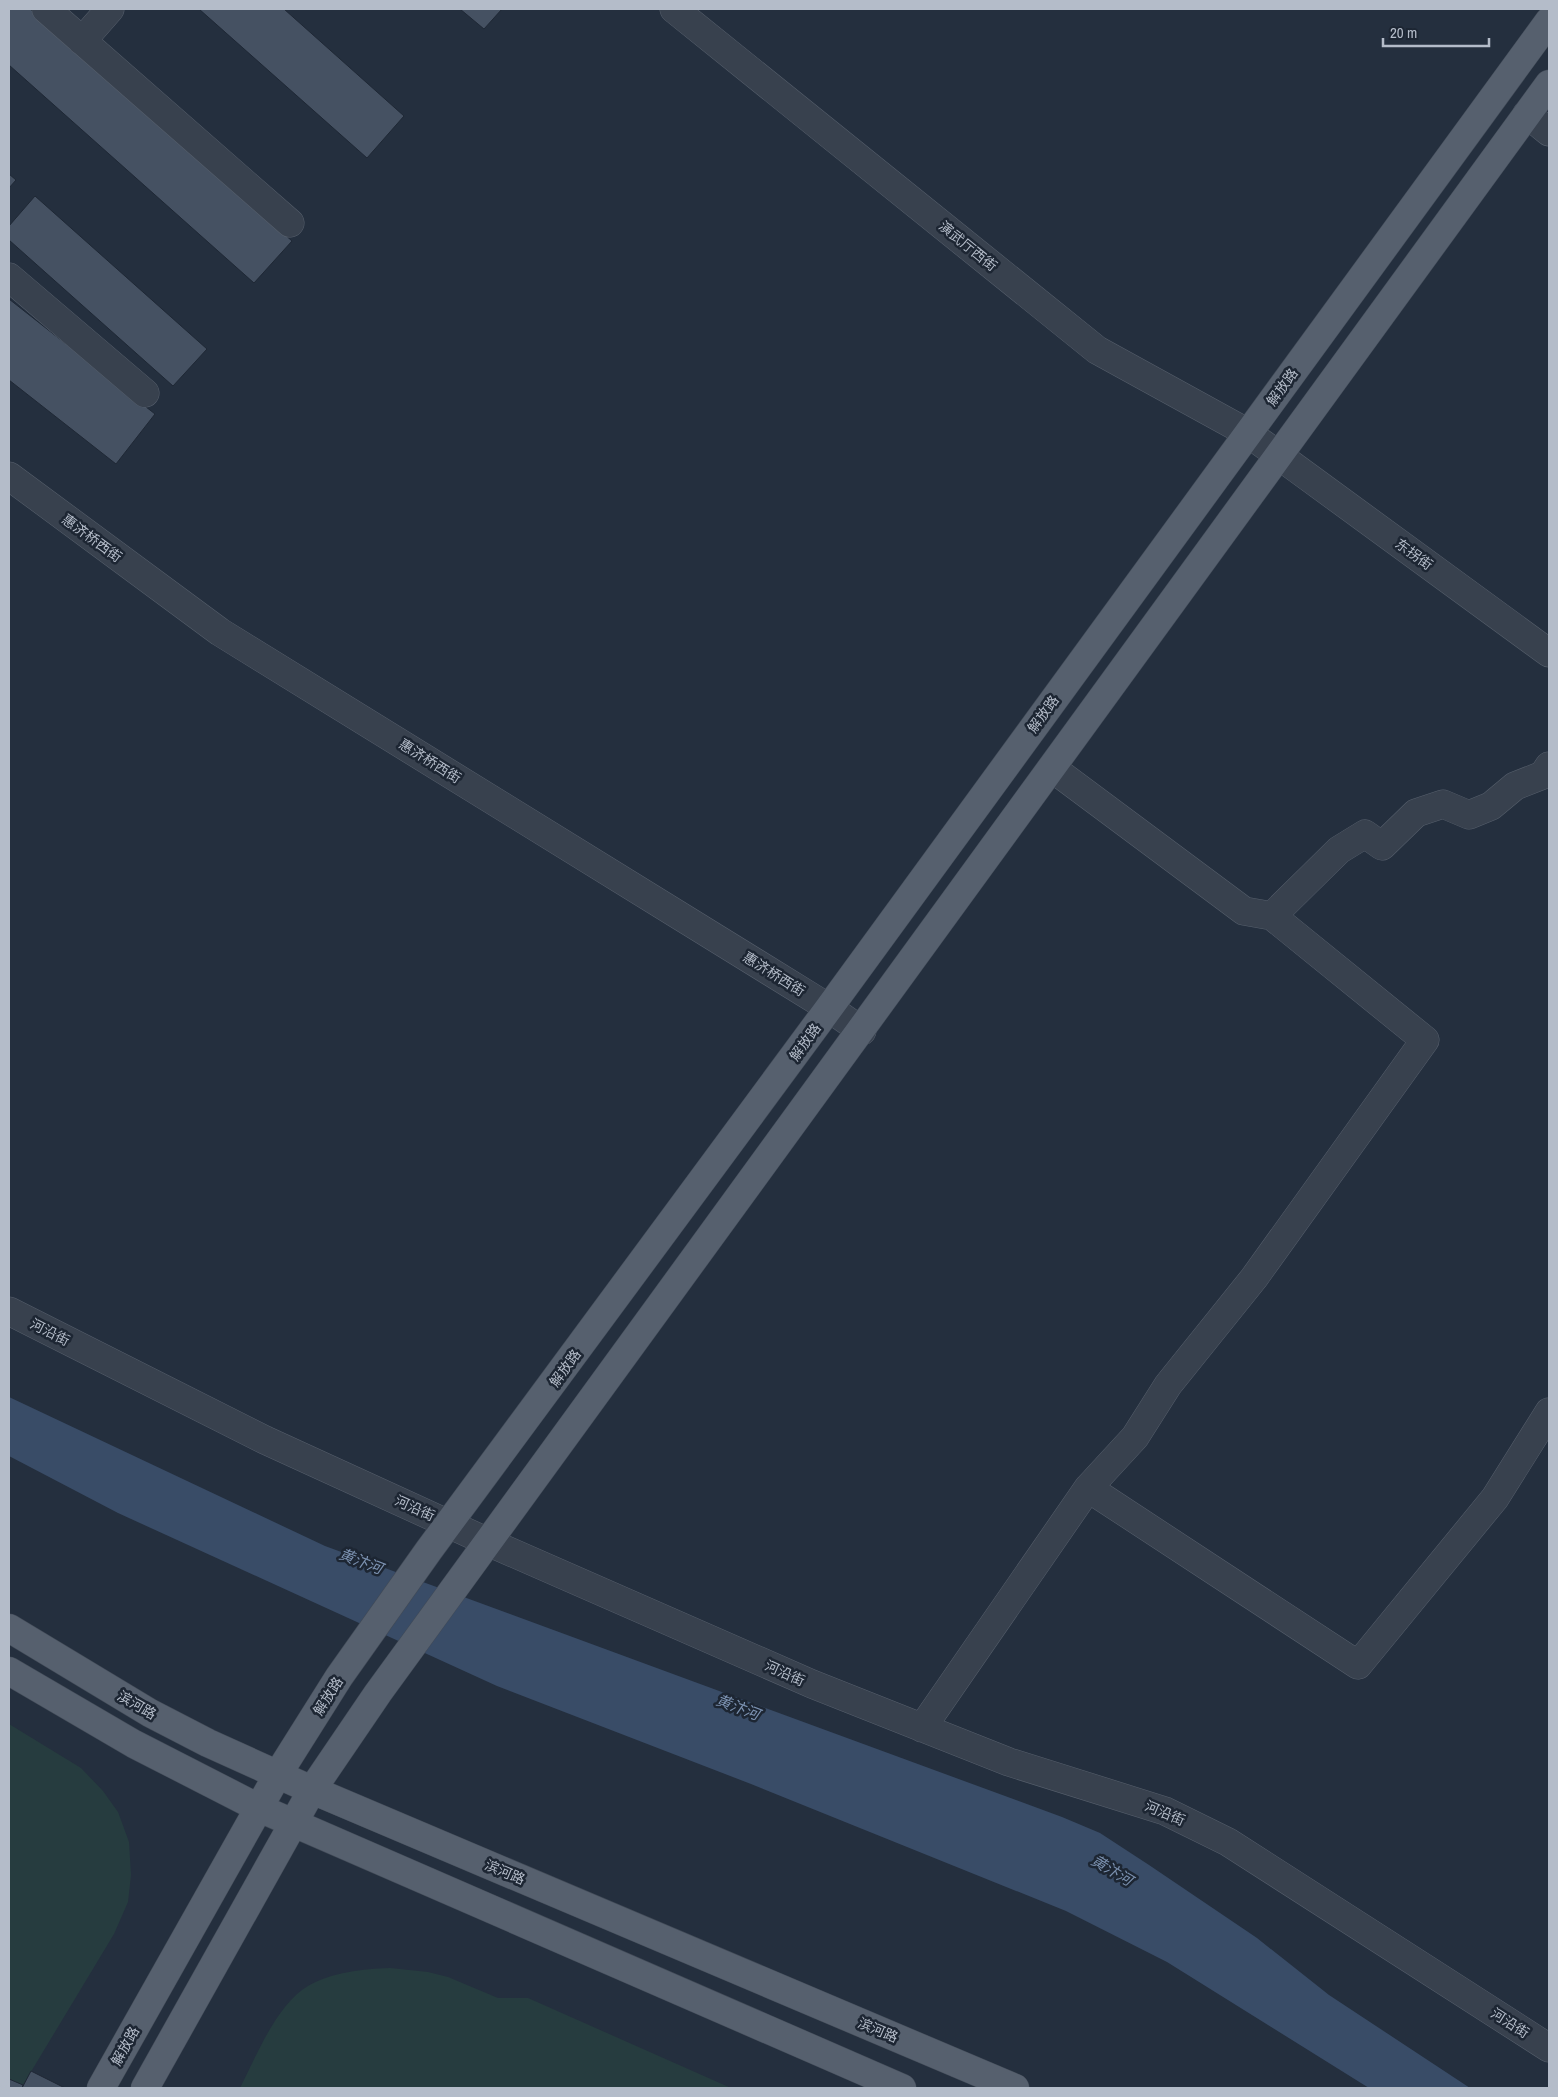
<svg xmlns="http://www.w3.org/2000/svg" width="1558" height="2097" font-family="'Archivo Narrow','Noto Sans SC',sans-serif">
<rect width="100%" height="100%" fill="#242f3e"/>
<path fill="#263c3f" d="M9,1724l72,44 22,23 15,21 11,30 2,33 -3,27 -14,32 -91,151 -14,-6z
M390,1968l38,4 20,5 50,21h30l203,90h-491c16,-31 36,-83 68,-102 24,-14 55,-17 82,-18z"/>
<path fill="#394c67" d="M9,1397l316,149 737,271 38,16 49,32 108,73 72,57 141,93h-101l-202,-126 -101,-51 -315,-127 -254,-98 -379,-173 -109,-57z"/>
<path fill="#455162" stroke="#1f2835" d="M9,9h21l262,232 -38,42 -245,-218z
M199,9h85l120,107 -37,42z
M460,9h42l-18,20z
M9,174l7,6 -7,8z
M35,196l172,153 -34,37 -164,-146v-14z
M9,299l146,115 -39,50 -107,-84z
M31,2071l34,17h-43z
M9,2079l14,6 -1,3h-13z"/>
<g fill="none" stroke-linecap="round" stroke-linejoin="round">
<g stroke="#565f6c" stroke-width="29">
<path id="minor" d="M46,9l244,214
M674,9l423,341 151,83 301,220
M82,41l28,-32
M1527,114l22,18
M9,277l136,116
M9,476l211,156 609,376 33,23
M1052,768l192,143 28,5 153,124 -171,238 -86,107 -33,52 -47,51
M1272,916l67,-66 26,-16 17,12 34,-33 27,-9 26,11 22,-9 24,-20 28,-11 6,-9
M9,1311l256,129 223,102 324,142 197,78 156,49 63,31 321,206
M922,1728l166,-240 270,177 137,-167 54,-86"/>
</g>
<g stroke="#414a57" stroke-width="29">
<path id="major" d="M9,1628l141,85 58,30 104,47 703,298
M9,1671l125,73 125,64 643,280
M101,2088l177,-314 61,-97 90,-127 400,-542 720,-987
M145,2088l167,-298 66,-97 1171,-1609"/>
</g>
<use href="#minor" stroke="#38414e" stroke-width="28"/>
<use href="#major" stroke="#56606e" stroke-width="28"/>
</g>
<g text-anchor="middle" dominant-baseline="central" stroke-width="5" stroke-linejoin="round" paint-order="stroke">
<g font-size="14" fill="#b4bcc9" stroke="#1d2633">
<text transform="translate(968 246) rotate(39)">演武厅西街</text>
<text transform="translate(1282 387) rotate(-54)">解放路</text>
<text transform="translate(92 538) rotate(36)">惠济桥西街</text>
<text transform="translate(1414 554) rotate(36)">东拐街</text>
<text transform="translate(1043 714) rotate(-54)">解放路</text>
<text transform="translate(430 761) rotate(32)">惠济桥西街</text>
<text transform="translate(774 974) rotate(32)">惠济桥西街</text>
<text transform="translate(805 1042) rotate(-54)">解放路</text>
<text transform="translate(50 1332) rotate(27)">河沿街</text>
<text transform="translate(565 1368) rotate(-54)">解放路</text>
<text transform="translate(415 1508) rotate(24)">河沿街</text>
<text transform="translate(785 1673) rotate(24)">河沿街</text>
<text transform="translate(328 1696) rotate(-58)">解放路</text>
<text transform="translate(137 1705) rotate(30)">滨河路</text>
<text transform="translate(1165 1813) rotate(23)">河沿街</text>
<text transform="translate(505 1872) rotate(23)">滨河路</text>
<text transform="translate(1510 2023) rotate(33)">河沿街</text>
<text transform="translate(878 2030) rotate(23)">滨河路</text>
<text transform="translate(125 2046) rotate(-61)">解放路</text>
</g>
<g font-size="15" font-style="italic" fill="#7c92b1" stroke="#1d2633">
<text transform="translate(361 1561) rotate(21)">黄汴河</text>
<text transform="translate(738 1707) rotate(21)">黄汴河</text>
<text transform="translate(1112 1870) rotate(31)">黄汴河</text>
</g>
</g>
<rect width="1558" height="2097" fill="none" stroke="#b4bcc9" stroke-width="20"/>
<path d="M1383 38v8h106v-8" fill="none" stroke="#b4bcc9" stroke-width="2.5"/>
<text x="1390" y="38" font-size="15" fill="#b4bcc9" stroke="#1d2633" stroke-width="4" paint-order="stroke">20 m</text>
</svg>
